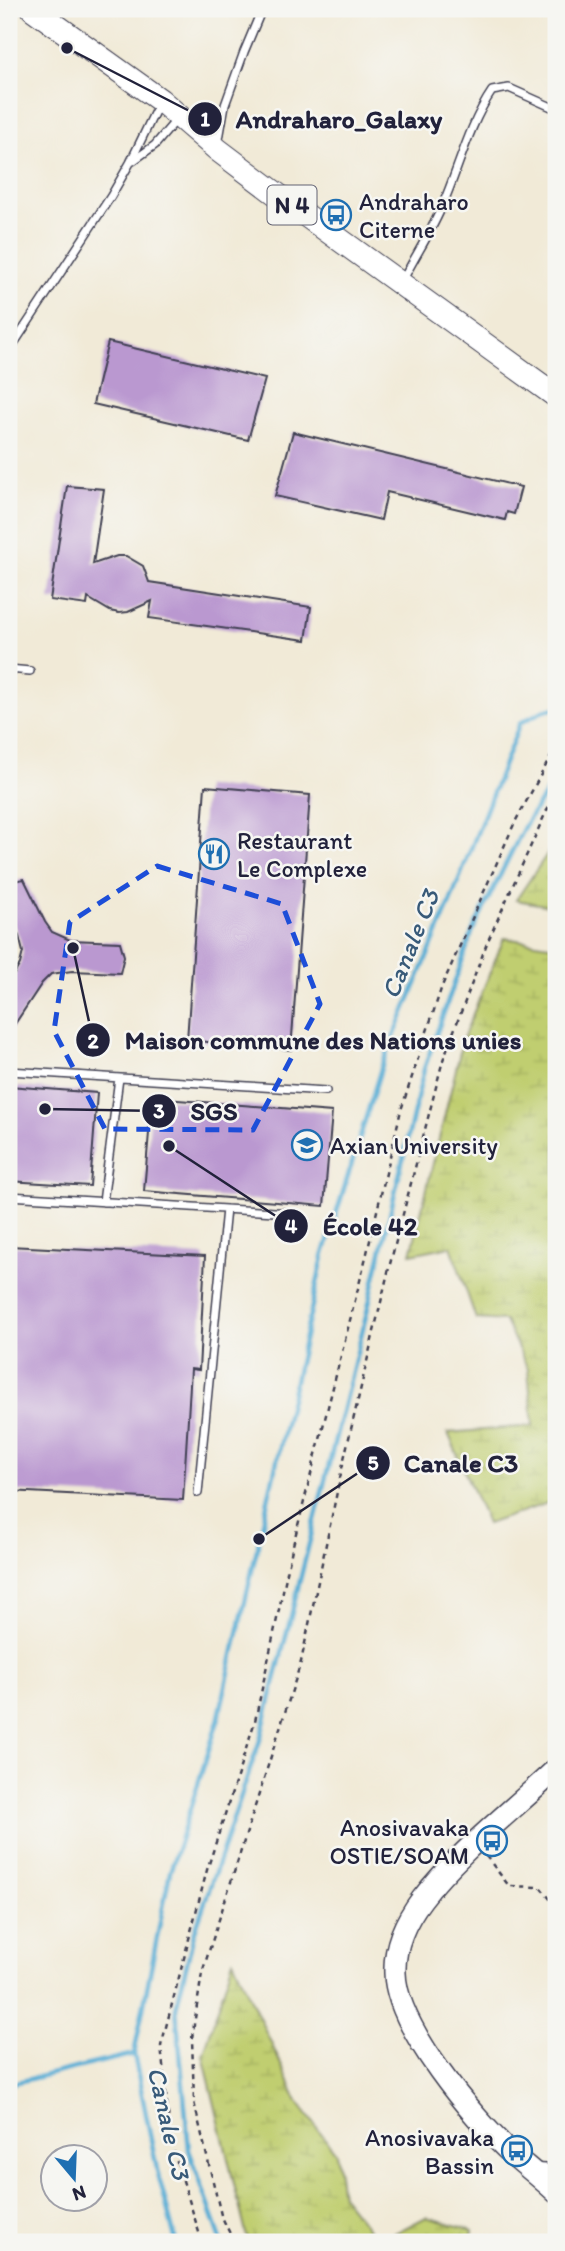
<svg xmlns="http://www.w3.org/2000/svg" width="565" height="2251" font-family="Itim,sans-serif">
<defs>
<pattern id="wetland-marsh" width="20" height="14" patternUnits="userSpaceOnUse" patternTransform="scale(1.75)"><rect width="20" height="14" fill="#c0ce6f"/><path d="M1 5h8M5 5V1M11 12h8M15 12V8" fill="none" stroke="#a5b161"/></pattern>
</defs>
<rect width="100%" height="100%" fill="#f6f6f2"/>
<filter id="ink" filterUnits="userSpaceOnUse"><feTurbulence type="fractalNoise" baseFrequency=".0143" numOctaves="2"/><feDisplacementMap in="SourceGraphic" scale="14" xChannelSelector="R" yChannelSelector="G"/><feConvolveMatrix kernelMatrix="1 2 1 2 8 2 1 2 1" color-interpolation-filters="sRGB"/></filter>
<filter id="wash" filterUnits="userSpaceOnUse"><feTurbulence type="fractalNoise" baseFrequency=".00686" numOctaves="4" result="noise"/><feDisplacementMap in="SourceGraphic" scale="28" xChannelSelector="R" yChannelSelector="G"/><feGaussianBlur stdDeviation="1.57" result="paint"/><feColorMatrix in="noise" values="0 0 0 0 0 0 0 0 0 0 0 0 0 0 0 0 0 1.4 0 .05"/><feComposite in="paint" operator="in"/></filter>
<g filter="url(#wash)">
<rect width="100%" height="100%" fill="#f1ead7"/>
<path fill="url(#wetland-marsh)" stroke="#717855" stroke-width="2" d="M556,841v66l-40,-7z
M504,938l52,8v554l-69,24 -39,-91 85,-7 -5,-57 -23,-48 -29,-2 -25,-73 -40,8 53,-218z
M233,1960l66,144 37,49 6,43 36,46h-130l-45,-187z
M426,2217l47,13 -2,12h-93z"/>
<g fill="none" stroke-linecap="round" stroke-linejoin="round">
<path stroke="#59aed5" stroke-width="4.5" d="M9,2084l125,-30
M176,2242l-19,-72 -23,-116 36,-182 48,-151 105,-464 59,-192 67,-160 71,-182 23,-12 13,-3
M222,2242l-33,-92 -13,-142 18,-74 66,-194 106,-424 58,-247 49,-139 52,-105 31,-48"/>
</g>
<g id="blocks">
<path fill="#ba98d0" d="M108,342l157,37 -17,61 -155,-36z
M293,432l228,55 -7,27 -7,-2 -2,8 -118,-28 -6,28 -106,-24z
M67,486l37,3 -11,75 24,-8h9l17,10 6,16 162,25 -5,33 -157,-22 3,-17 -24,11 -9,1 -9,-2 -22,-13 -1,7 -37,-5z
M205,786l105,9 -19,255 -104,-10z
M24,879l21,43 7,10 18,8 50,2 4,14 -4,17 -48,-2 -21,3 -9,9 -33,50v-50l11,-19 3,-12 -4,-16 -10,-20v-34z
M9,1086l88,7 -7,93 -81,-5z
M152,1098l180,14 -8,94 -180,-15z
M9,1246l196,10 -6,114 -8,-1 -8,131 -174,-9z"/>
</g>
</g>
<g filter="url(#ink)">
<use href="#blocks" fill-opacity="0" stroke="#414052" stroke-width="2"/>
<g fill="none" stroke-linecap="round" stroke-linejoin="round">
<g stroke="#414052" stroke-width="10">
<path id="lane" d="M218,145l7,-40 19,-53 18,-43
M133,161l22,-16 22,-26
M403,280c13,-26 29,-49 40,-76 16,-37 26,-79 49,-113l17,-3 47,21
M9,351l102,-155 19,-33 29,-60
M9,669l21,2
M9,1071l317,20
M9,1196l282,17
M103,1202l16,-124
M198,1493l28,-284"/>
</g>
<g stroke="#414052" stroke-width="17">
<path id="street" d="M535,2171l21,1"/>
</g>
<g stroke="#414052" stroke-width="24">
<path id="secondary" d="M556,1769c-43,41 -98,83 -134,130 -16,21 -28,47 -27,74 1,54 78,145 117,181 15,13 30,25 44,38"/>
</g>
<g stroke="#414052" stroke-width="25">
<path id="primary" d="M33,9l127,91 58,50 53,40 285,206"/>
</g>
<path stroke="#414052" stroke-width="2.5" stroke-dasharray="5 5" stroke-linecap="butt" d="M486,1856l23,30 31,1 11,13 5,14
M202,2242l-31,-100 -10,-96 46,-176 48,-149 37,-172 75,-296 34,-143 41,-124 73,-164 41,-75
M234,2242l-13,-27 -27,-113 -2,-64 10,-65 99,-311 43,-203 45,-191 54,-208 44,-117 59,-131 10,-15"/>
<use href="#lane" stroke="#fff" stroke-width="7"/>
<use href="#street" stroke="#fff" stroke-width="14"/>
<use href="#secondary" stroke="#fff" stroke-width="21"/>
<use href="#primary" stroke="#fff" stroke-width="23"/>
</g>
</g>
<path fill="none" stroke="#1d4ed8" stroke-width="5" stroke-dasharray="14 9" stroke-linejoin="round" d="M157,866l125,38 38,100 -67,126 -148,-1 -51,-98 16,-109z"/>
<defs>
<g id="bus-ring" transform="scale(1.575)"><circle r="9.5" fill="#f6f6f2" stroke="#1f6fb2" stroke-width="1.5"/><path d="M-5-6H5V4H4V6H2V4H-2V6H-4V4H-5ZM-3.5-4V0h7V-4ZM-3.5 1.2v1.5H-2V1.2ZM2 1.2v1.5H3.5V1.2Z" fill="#1f6fb2"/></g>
<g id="restaurant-ring" transform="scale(1.575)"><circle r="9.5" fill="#f6f6f2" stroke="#1f6fb2" stroke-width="1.5"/><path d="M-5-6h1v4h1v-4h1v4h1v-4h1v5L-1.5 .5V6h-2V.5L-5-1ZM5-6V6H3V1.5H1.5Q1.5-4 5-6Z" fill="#1f6fb2"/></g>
<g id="university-ring" transform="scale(1.575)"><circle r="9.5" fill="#f6f6f2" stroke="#1f6fb2" stroke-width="1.5"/><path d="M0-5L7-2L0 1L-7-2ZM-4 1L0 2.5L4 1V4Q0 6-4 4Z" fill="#1f6fb2"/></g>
</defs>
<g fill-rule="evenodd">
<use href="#bus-ring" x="336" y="215"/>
<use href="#restaurant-ring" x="214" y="854"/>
<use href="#university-ring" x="307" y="1145"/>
<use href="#bus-ring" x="492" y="1841"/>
<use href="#bus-ring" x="517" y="2151"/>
</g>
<g text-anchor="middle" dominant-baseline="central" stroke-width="5" stroke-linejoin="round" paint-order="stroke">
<rect fill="#f6f6f2" stroke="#626272" stroke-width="2" x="267.5" y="185.5" width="49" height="39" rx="5"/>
<g font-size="23" font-weight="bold" fill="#22223b">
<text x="292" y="205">N 4</text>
</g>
<g font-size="24" fill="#22223b" stroke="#f6f6f2" text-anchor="start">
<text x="359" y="201">Andraharo<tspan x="359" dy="28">Citerne</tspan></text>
<text x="237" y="840">Restaurant<tspan x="237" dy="28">Le Complexe</tspan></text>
<text x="330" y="1145">Axian University</text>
<text x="469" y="1827" text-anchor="end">Anosivavaka<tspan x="469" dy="28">OSTIE/SOAM</tspan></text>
<text x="494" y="2137" text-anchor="end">Anosivavaka<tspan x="494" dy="28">Bassin</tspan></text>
</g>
<g font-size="26" font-style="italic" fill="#385a79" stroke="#f6f6f2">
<text transform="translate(410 944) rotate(-68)">Canale C3</text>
<text transform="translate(169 2123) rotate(77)">Canale C3</text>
</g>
</g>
<path fill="none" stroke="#22223b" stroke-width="2.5" d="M67 48L205 119M73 948L93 1040M45 1109L159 1111M169 1146L291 1226M259 1539L373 1463"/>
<g fill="#22223b" stroke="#f6f6f2" stroke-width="2.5">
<circle cx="67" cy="48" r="7"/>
<circle cx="73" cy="948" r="7"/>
<circle cx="45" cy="1109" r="7"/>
<circle cx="169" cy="1146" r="7"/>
<circle cx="259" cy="1539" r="7"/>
<circle cx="205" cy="119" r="18"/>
<circle cx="93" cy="1040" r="18"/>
<circle cx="159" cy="1111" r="18"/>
<circle cx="291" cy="1226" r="18"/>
<circle cx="373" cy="1463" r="18"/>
</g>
<g font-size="21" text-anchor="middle" font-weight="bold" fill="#fff">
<text x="205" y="126">1</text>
<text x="93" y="1048">2</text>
<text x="159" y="1118">3</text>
<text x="291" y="1233">4</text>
<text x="373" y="1470">5</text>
</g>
<g font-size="26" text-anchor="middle" font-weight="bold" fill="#22223b" stroke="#f6f6f2" stroke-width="5" stroke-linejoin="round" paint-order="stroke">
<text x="339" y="128">Andraharo_Galaxy</text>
<text x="323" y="1049">Maison commune des Nations unies</text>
<text x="214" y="1120">SGS</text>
<text x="370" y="1235">École 42</text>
<text x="461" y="1472">Canale C3</text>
</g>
<rect width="565" height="2251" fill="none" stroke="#f6f6f2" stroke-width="35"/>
<g transform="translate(74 2178) rotate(161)"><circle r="33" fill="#f6f6f2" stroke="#a1a1a9" stroke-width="2"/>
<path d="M0-5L12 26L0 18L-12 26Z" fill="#1f6fb2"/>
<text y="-10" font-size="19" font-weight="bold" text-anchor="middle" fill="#22223b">N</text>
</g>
</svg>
